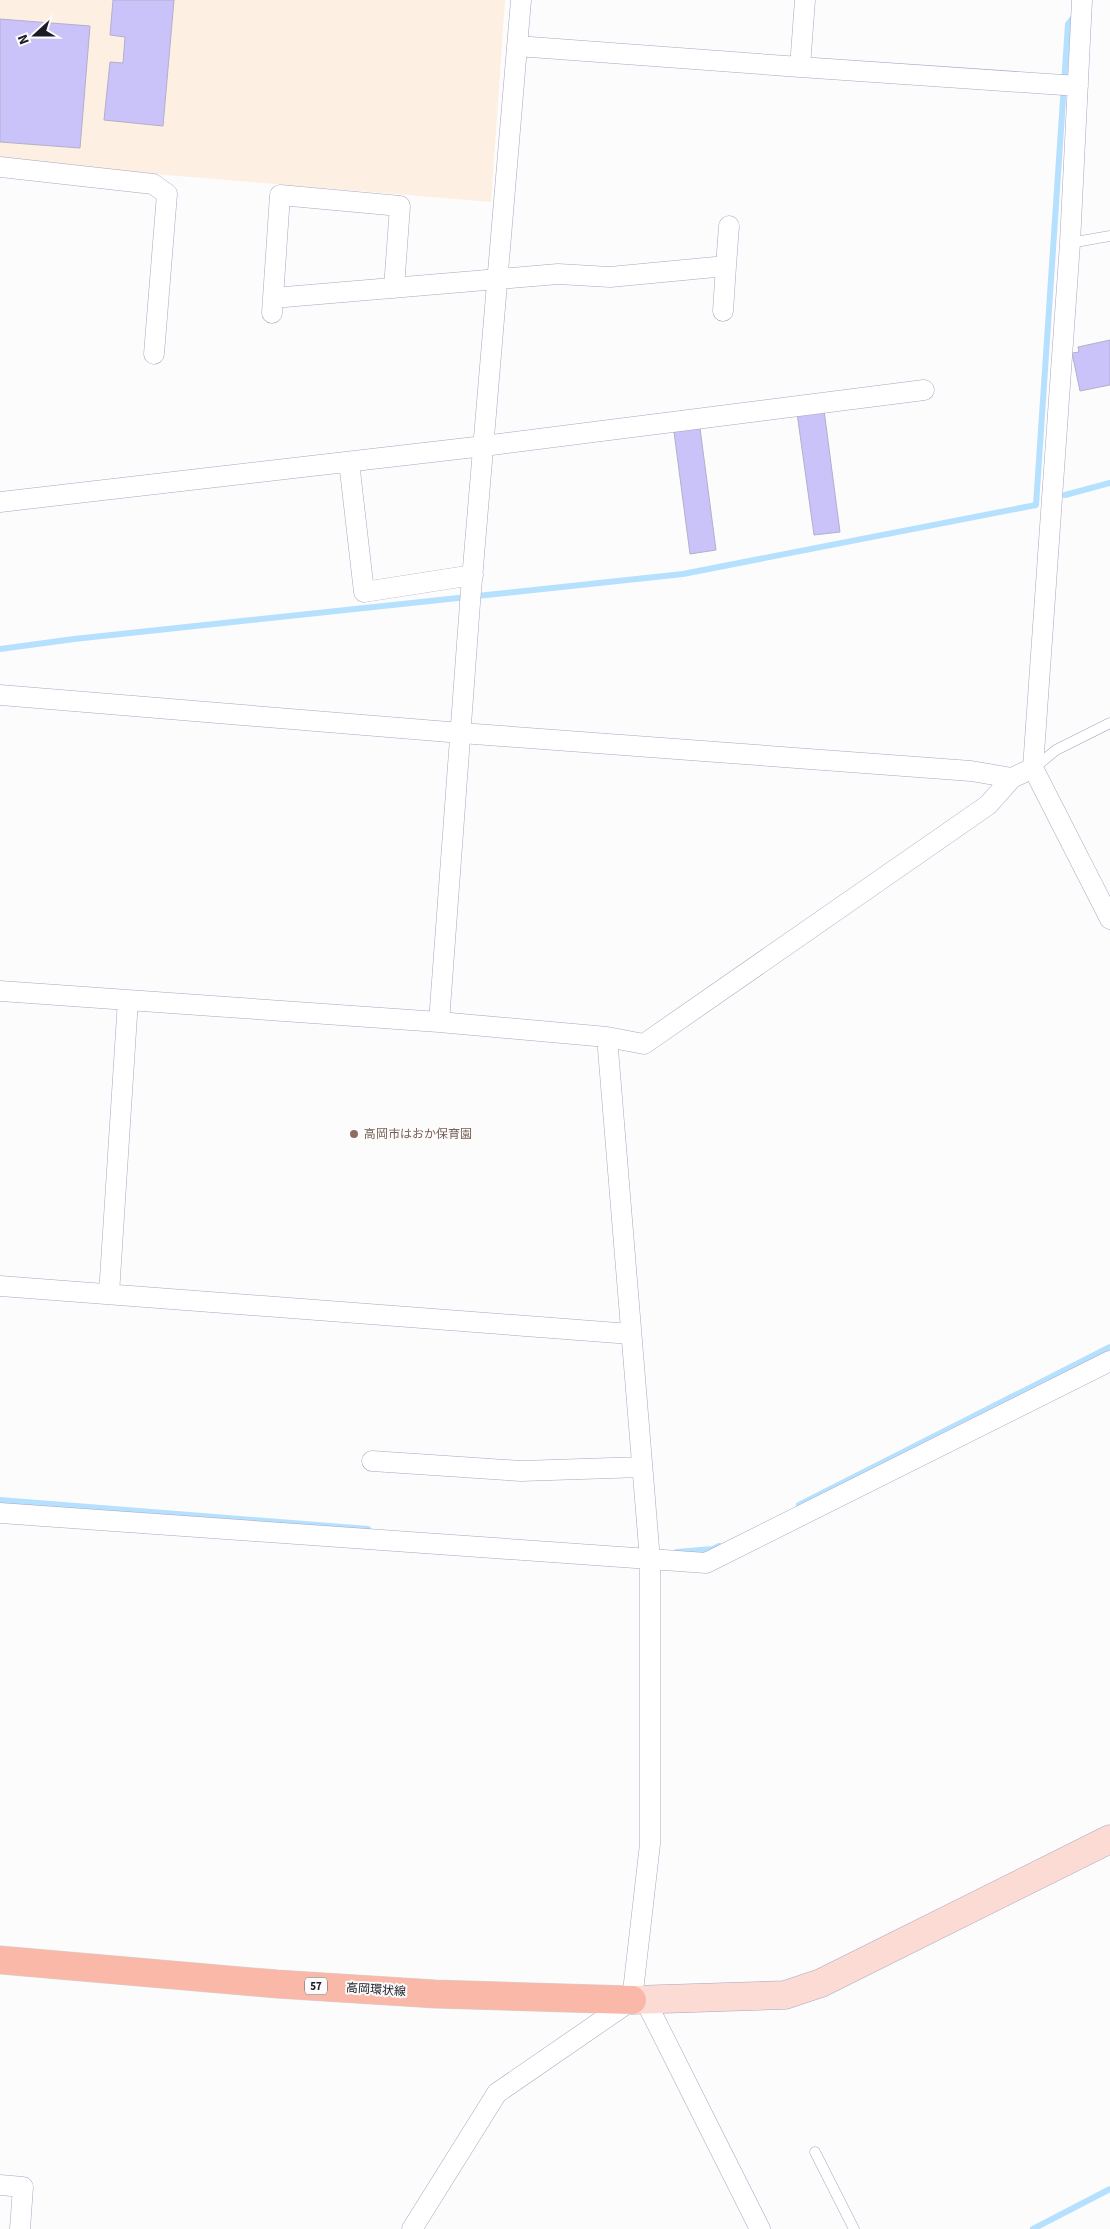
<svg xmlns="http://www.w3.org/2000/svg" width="1110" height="2229" font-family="'Source Sans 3','Noto Sans JP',sans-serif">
<rect width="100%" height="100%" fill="#fcfcfc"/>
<path fill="#fdefe1" d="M0,0h505l-14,202 -491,-41z"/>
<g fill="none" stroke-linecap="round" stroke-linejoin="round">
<path stroke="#b5e1ff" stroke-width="6" d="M1065,495l45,-12
M0,649l74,-10 609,-65 353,-69 32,-481 8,-10
M0,1500l368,29
M799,1505l311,-158
M677,1552l36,-3 6,-3
M1033,2229l77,-40"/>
</g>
<path fill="#cac3fa" stroke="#b2afcc" d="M113,0h61l-11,126 -59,-6 6,-58 13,1 2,-26 -15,-2z
M0,19l90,7 -10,122 -80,-6z
M1110,340v45l-30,6 -8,-38 7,-1 -1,-5z
M824,410l16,122 -26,3 -17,-122z
M700,428l16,122 -26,4 -16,-122z"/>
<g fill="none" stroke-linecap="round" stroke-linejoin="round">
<g stroke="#a9a6c3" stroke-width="11">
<path id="lane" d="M1070,243l40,-7
M1034,768l22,-18 54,-27
M815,2152l39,77"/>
</g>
<g stroke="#a9a6c3" stroke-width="21">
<path id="street" d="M1082,0l-12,243 -37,525 77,151
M517,46l283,21 5,-67
M800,67l278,19
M0,167l153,17 14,10 -13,160
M726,266l3,-40
M273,298l285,-24 52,3 116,-11 -3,45
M272,313l8,-118 120,11 -6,82
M349,462l15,130 109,-17
M0,502l484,-56 440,-56
M0,695l461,38 510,38 41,7
M0,991l439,31 168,15 37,7 344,-239 24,-27 21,-10
M439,1022l31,-419 51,-603
M0,1286l631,48
M109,1294l19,-294
M372,1461l149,10 121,-4
M0,1513l706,50 404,-202
M645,2000l115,229
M0,2185l23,2 -3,42
M412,2229l85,-136 135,-93 18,-156v-284l-43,-523"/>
</g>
<g stroke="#a9a6c3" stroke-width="29">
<path id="secondary" d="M632,2000l153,-5 36,-12 289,-144"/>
</g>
<g stroke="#d6d6d8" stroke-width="29">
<path id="primary" d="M0,1960l277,24 158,10 197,6"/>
</g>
<use href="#lane" stroke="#fff" stroke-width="10"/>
<use href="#street" stroke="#fff" stroke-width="20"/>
<use href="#secondary" stroke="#fcdbd4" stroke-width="28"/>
<use href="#primary" stroke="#fab8a9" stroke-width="28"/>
</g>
<circle fill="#8d6e63" stroke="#fcfcfc" stroke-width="2" cx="354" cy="1134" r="5"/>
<g text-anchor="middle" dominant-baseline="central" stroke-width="4" stroke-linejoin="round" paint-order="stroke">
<rect fill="#fcfcfc" stroke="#5e5e66" stroke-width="1" x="305" y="1977.5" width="22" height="17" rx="4"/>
<g font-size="11" font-weight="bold" fill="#1b1a25">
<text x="316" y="1986">57</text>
</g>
<g font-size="12" fill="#785e54" stroke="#fcfcfc" text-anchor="start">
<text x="364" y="1134">高岡市はおか保育園</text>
</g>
<g font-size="12" fill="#1b1a25" stroke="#fcfcfc">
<text transform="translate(376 1990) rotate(4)">高岡環状線</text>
</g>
</g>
<g transform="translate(35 35) rotate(249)" stroke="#fcfcfc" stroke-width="4" paint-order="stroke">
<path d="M0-4L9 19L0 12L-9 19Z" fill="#1b1a25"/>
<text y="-8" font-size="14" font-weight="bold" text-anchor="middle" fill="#1b1a25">N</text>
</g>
</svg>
